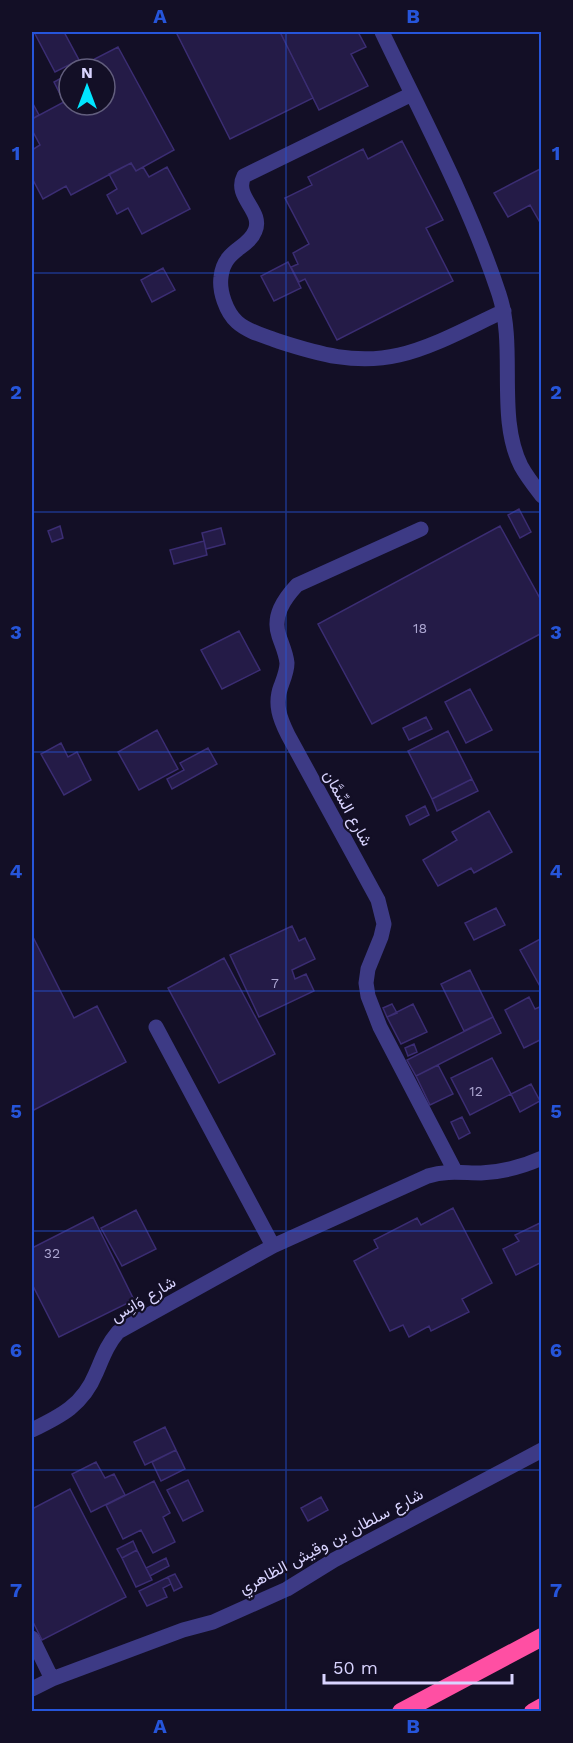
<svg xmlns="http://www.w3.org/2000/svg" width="573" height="1743" font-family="'Work Sans',Vazirmatn,sans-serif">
<rect width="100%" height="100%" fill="#130f26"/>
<path fill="#241b47" stroke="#3b2d73" stroke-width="1.5" d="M34,32h30l15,28 -24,12z
M176,32h104l33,66 -83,41z
M280,32h78l8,15 -15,7 17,32 -49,24z
M118,47l56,103 -38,21 -5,-8 -60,32 -5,-9 -23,13 -11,-21v-28l8,-5 -8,-15v-11l32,-17 -10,-20 11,-6 4,6v23h36v-36l-28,-1z
M32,102l7,13 -7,4z
M402,141l41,79 -17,8 27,53 -116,59 -32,-61 -6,3 -8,-15 7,-3 -5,-11 16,-9 -24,-46 27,-13 -4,-8 55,-28 5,10z
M131,163l5,8 7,-4 6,10 18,-10 23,42 -48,25 -14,-26 -11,6 -10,-19 10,-6 -8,-15z
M542,168v58l-12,-21 -22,12 -14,-24z
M288,262l13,26 -27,13 -13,-25z
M163,268l12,22 -23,12 -11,-22z
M519,509l12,23 -11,6 -12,-23z
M60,526l3,12 -11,4 -4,-11z
M500,526l42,76v31l-170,91 -54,-100z
M221,528l4,16 -19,5 -4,-16z
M204,541l3,14 -33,9 -4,-14z
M239,631l21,39 -38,19 -21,-39z
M470,689l22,41 -26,13 -21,-41z
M426,717l6,12 -23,11 -6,-12z
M157,730l21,39 -39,21 -21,-38z
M448,731l24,48 -40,20 -24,-48z
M61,743l7,14 9,-5 14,28 -27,15 -23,-41z
M208,748l9,16 -45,25 -5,-10 17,-9 -4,-7z
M472,779l6,12 -41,20 -5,-12z
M425,806l4,9 -19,10 -4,-9z
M489,811l23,41 -38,21 -3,-5 -33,18 -15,-26 34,-20 -5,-8z
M496,908l9,17 -31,15 -9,-17z
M292,926l7,15 6,-3 10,21 -23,11 3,9 11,-5 8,17 -55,26 -29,-62z
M32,935l42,83 23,-12 29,56 -94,49z
M542,938v52l-22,-40z
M224,958l51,96 -56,29 -51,-95z
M470,970l23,47 -29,14 -23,-47z
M529,997l6,12 7,-3v33l-18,9 -19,-38z
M392,1004l5,9 -10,4 -4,-9z
M413,1004l14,28 -26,12 -14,-27z
M493,1017l8,16 -85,43 -9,-16z
M414,1044l3,8 -9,4 -3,-8z
M492,1058l19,36 -41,21 -19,-37z
M438,1065l15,29 -23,11 -14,-29z
M531,1084l9,17 -20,11 -9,-18z
M462,1117l8,16 -11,6 -8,-17z
M453,1208l39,75 -30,16 7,13 -38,19 -2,-5 -20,11 -6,-12 -13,6 -36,-70 24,-13 -4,-8 43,-22 4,7z
M136,1210l20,39 -34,17 -21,-38z
M93,1217l41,83 -75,37 -27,-53v-36z
M542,1222v40l-26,13 -13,-26 16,-8 -4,-6z
M165,1427l11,23 -31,15 -11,-23z
M176,1450l9,19 -24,12 -9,-19z
M96,1462l9,16 9,-4 11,21 -34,17 -19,-38z
M188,1480l15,31 -20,10 -16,-31z
M154,1481l16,32 -7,4 12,25 -22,11 -12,-23 -18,9 -17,-34z
M70,1489l56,108 -84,43 -10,-20v-111z
M321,1497l7,13 -20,11 -7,-13z
M133,1541l4,9 -15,8 -5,-9z
M137,1550l15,30 -16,7 -14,-29z
M166,1558l3,8 -19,10 -4,-8z
M175,1574l7,13 -8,4 -6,-14z
M168,1577l3,7 -8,4 4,9 -20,9 -8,-15z"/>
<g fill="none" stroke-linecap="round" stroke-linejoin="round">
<path stroke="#3d3a85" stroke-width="15" d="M382,32c41,86 87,171 117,262 18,54 -3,122 22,172 6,11 14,21 21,30
M412,94l-168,82c-11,21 20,35 11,55 -7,18 -31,18 -34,46 -2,14 5,35 16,45 11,10 28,14 41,19 40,13 78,24 121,14 35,-8 72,-29 105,-44
M421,529l-124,56c-13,14 -25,31 -18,51 3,9 7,17 8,27 0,8 -3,15 -6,23 -7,18 -1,33 7,49l90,165 6,24 -3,13 -13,32 -2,14 2,13 12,31 75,144
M156,1027l117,219
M32,1430c29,-14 51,-25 64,-57 7,-16 11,-28 22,-41l155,-86 155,-70c19,-6 35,-3 53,-3 22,-1 41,-6 61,-15
M32,1638l20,41
M32,1689l20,-10 131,-49 30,-8 74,-33 47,-29 208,-110"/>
<path stroke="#ff4fa3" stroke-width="18" d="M401,1712l141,-75
M533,1712l9,-5"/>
</g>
<path fill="none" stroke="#2655da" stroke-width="1.5" stroke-opacity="0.55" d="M286,32v1680M32,273h510M32,512h510M32,752h510M32,991h510M32,1231h510M32,1470h510"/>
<g text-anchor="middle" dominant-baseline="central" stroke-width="4.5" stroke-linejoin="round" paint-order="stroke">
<g font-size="14" fill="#aca6d1">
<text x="420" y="628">18</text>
<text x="275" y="983">7</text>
<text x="476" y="1091">12</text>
<text x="52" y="1253">32</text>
</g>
<g font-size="16" fill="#d9d4ff" stroke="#130f26">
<text transform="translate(348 808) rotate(61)">شارع السِّمَّان</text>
<text transform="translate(143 1299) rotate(-31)">شارع وَانِس</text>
<text transform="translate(331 1541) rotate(-28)">شارع سلطان بن وقيش الظاهري</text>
</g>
</g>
<rect width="573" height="1743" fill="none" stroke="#130f26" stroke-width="66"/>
<g transform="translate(87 87)"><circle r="28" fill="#130f26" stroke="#625e7d" stroke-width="1.5"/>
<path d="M0-4.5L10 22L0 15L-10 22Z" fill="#00e5ff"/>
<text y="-9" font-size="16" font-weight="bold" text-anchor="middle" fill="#d9d4ff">N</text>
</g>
<path d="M324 1674v9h188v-9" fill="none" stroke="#d9d4ff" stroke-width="3"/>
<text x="333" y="1674" font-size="18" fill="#d9d4ff" stroke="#130f26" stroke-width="4.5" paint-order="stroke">50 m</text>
<rect x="33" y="33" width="507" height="1677" fill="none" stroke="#2655da" stroke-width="2"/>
<g font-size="20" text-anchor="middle" font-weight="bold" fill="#2655da">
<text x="160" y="23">A</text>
<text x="413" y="23">B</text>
<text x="16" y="160">1</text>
<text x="556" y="160">1</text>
<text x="16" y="399">2</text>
<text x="556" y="399">2</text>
<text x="16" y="639">3</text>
<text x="556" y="639">3</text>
<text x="16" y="878">4</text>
<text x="556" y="878">4</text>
<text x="16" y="1118">5</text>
<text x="556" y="1118">5</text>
<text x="16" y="1357">6</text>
<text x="556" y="1357">6</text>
<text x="16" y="1597">7</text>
<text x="556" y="1597">7</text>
<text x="160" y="1733">A</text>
<text x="413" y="1733">B</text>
</g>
</svg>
